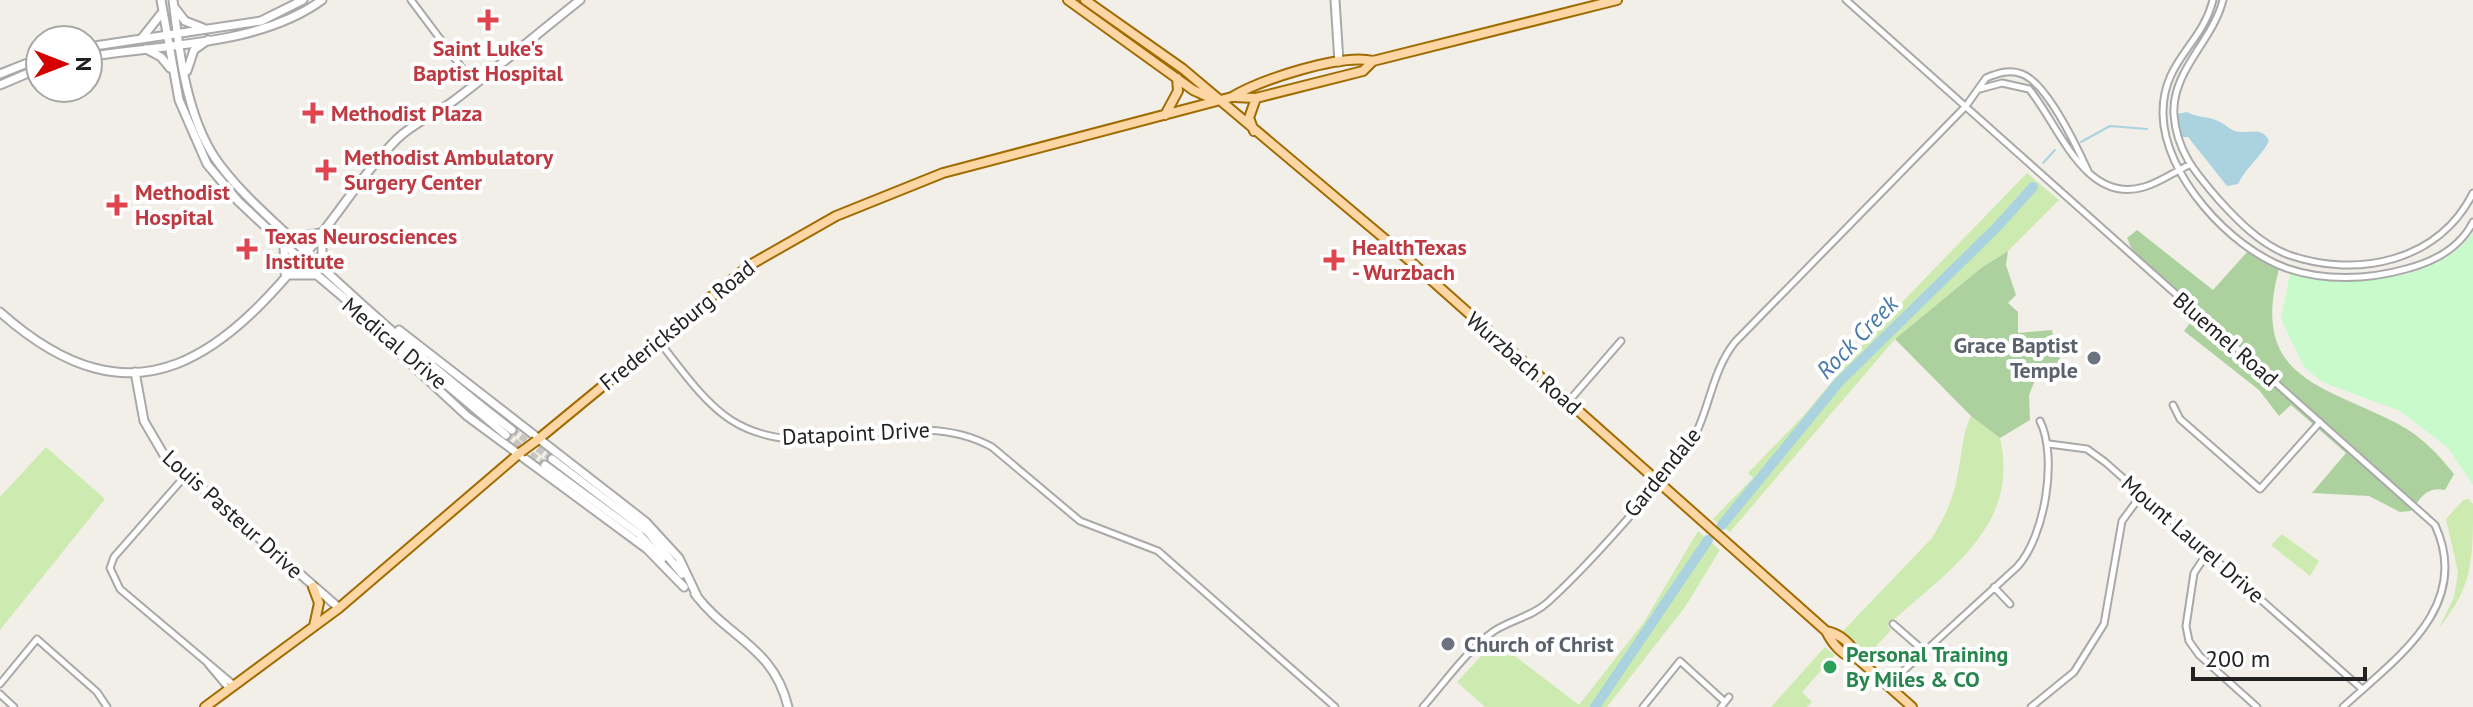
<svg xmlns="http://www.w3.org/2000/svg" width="2473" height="707" font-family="'PT Sans',sans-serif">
<rect width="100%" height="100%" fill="#f2efe9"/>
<path fill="#cdebb0" d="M2027,173l32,27 -51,51 -27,17 -86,71 -165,193 -17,-13 40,-41 -5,-5 56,-58 72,-86z
M1971,416l29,22c21,90 -55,134 -113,188l4,4 -22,24 -27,-22 90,-94c13,-21 22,-41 26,-65 4,-19 4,-39 13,-57z
M46,447l59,52 -105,131v-133z
M2469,499l4,5c0,57 0,82 -34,124l15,-31 4,-25 -12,-53 17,-19z
M1698,531l22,19 -35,57 -78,100h-122l-28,-25 38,-41 84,64 65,-83z
M2282,534l37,27 -9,15 -39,-31z
M1825,647l10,8 -33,37 10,10 -5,5h-36z"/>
<path fill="#add19e" d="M2137,230l76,60 35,-39 31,18c-30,111 45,116 121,156 22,12 39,30 54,49l-9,16c-18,-4 -24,7 -34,21l-11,1 -31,-16 -57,-3 34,-40 -55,-48 -12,11 -20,-26 -75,-59 14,-19 -65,-60 -6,-14z
M2008,251l-2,14 10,30 -8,8 10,9v21l34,-3 3,20 7,12 -24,11 -9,22 1,25 -30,18 -29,-22 -76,-77 86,-71z"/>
<path fill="#c8facc" d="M2473,232v253l-25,-37 -48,-37 -78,-29 -18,-15 -23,-48 9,-45c55,12 148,11 183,-42z"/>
<path fill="#aad3df" d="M2187,112c11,6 21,4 31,9 6,2 11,8 17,10 13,4 27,-6 34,10 -8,16 -23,26 -31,43l-11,2 -39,-49h-7l-4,-23z"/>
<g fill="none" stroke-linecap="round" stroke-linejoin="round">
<path stroke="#aad3df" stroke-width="2" d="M2081,142l29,-16 37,3
M2043,163l12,-13"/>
<path stroke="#aad3df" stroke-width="10" d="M1722,525l117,-143 158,-155 36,-40
M1595,707l113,-167"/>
<path stroke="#c8c6c1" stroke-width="7" stroke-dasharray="7 3.5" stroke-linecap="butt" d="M512,430l40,29
M506,435l39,30"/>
<g stroke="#a9a9a9" stroke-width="9">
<path id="minor" d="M411,0l63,84
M1846,0l589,525c38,82 -40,134 -92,182
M2213,0c-11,45 -51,61 -50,114 1,61 66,133 123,154 38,13 81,12 120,1 27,-7 54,-21 67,-47
M2223,0c-10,41 -52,71 -49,115 3,37 21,57 44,84 20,22 42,45 71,56 69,24 150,6 184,-62
M1980,89l22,-6 27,6c29,34 55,116 115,98 15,-4 30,-15 45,-22
M657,339c22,27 45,62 74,81 80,51 177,-20 261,27l88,74 78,30 177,156
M1568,402l53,-61
M2173,405l7,14 80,70 60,-67
M2049,444l38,5 18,13 257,227
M186,475l-72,82 -4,11 10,21 114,96
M2208,552l-14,21 -8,53 3,15 10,14 58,52
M1994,587l16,17
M1893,624l31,27
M208,664l21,25
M0,684l37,-45 60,53 10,15
M1888,685l129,-118c28,-30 41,-110 23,-146
M0,694l14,13
M1423,707c22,-25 44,-57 71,-76 17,-11 39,-15 54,-29 46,-42 96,-101 136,-150 26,-32 24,-76 51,-110l231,-236 20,-28c12,-5 24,-9 36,-4 25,9 55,73 66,97
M1643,707l37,-46 45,41
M1721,707l8,-10
M2031,707l43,-35 30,-48 18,-103 20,-27"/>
</g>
<g stroke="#a9a9a9" stroke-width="11">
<path id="tertiary" d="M161,0l18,100 28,64 31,37 79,74 189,160
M173,0c6,51 13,114 42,158 22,32 53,58 80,84 69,66 142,130 217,188
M1335,0l4,62
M175,8l10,13 18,7
M142,38l19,-24
M88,47l173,-26 42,-21
M146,49l15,8 9,11
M88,57c75,-13 171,-11 234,-57
M187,71l7,-21 14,-10
M0,74l40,-16
M0,85l40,-17
M322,235v31
M291,238l29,-5
M284,246l1,27
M287,275h27
M0,312c137,122 228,42 322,-79 25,-32 46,-65 75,-94 16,-16 37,-24 55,-37 44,-33 85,-68 128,-102
M399,330l247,192 33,36 19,40
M399,353l68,63 180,133 37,38
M135,372l9,49 20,34 175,153
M552,459l96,73 34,42
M545,465l94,69 23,25
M695,594c33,44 79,53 93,113"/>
</g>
<g stroke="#a06b00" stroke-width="12">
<path id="primary" d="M1068,0l125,90 20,9
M1085,0l98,69 209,176 434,386c6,12 17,27 32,28
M1233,97l23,1 107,-27 10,-10
M1165,115l13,-24 -1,-13
M1254,131l-5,-13 7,-20
M536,441l214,-176 86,-49 107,-43 289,-76c28,-17 109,-44 141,-36l244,-61
M313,587l6,16 -5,23
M1826,631c15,3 27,14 32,28l54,48
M205,707l134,-99 182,-156"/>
</g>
<use href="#minor" stroke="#fff" stroke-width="5"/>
<use href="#tertiary" stroke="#fff" stroke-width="7"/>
<use href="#primary" stroke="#fcd6a4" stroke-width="8"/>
<g stroke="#a06b00" stroke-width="12" stroke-linecap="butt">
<path id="primary-bridge" d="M521,452l15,-11"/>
</g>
<use href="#primary-bridge" stroke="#fcd6a4" stroke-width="8"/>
</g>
<g fill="#e0444e" stroke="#fff" stroke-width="3">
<path d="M484 8h8v8h8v8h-8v8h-8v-8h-8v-8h8z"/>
<path d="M309 101h8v8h8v8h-8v8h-8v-8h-8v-8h8z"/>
<path d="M322 158h8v8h8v8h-8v8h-8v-8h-8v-8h8z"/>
<path d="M113 193h8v8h8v8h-8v8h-8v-8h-8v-8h8z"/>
<path d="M243 237h8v8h8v8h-8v8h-8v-8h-8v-8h8z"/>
<path d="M1330 248h8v8h8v8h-8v8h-8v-8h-8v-8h8z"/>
</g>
<g fill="#6b7280" stroke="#fff" stroke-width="3">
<circle cx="2094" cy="358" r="8"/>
<circle cx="1448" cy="644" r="8"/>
</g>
<circle fill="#2e9e5b" stroke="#fff" stroke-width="3" cx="1830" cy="667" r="8"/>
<g text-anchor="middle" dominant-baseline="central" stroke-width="8" stroke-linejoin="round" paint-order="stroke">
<g font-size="22" font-weight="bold" fill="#be3a42" stroke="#fff" text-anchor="start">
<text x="488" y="48" text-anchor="middle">Saint Luke's<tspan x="488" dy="25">Baptist Hospital</tspan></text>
<text x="331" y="113">Methodist Plaza</text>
<text x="344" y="157">Methodist Ambulatory<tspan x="344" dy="25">Surgery Center</tspan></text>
<text x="135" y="192">Methodist<tspan x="135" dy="25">Hospital</tspan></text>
<text x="265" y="236">Texas Neurosciences<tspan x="265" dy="25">Institute</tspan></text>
<text x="1352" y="247">HealthTexas<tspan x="1352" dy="25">- Wurzbach</tspan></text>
</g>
<g font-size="22" fill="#222" stroke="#fff">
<text transform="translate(677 325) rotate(-39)">Fredericksburg Road</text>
<text transform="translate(2226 339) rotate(41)">Bluemel Road</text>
<text transform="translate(395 343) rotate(40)">Medical Drive</text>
<text transform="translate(1524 363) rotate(41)">Wurzbach Road</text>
<text transform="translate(856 433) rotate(-3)">Datapoint Drive</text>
<text transform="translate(1662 472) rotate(-51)">Gardendale</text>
<text transform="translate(233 514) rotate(42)">Louis Pasteur Drive</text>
<text transform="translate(2193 539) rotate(41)">Mount Laurel Drive</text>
</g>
<g font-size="22" font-weight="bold" fill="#5b616d" stroke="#fff" text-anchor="end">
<text x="2078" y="345">Grace Baptist<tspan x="2078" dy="25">Temple</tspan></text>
<text x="1464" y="644" text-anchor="start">Church of Christ</text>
</g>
<g font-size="22" font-weight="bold" fill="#27864d" stroke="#fff" text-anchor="start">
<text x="1846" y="654">Personal Training<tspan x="1846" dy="25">By Miles &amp; CO</tspan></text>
</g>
<g font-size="24" font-style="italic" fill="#4a7aab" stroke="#fff">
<text transform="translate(1857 337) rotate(-46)">Rock Creek</text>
</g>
</g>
<g transform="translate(64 64) rotate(90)"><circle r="38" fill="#ffffff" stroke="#a7a7a7" stroke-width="2"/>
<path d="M0-6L14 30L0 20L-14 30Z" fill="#d40000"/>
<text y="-12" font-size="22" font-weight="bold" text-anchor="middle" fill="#222222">N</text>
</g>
<path d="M2193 667v12h172v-12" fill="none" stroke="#222222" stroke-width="4"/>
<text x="2205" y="667" font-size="24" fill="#222222" stroke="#ffffff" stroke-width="6" paint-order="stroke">200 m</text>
</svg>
